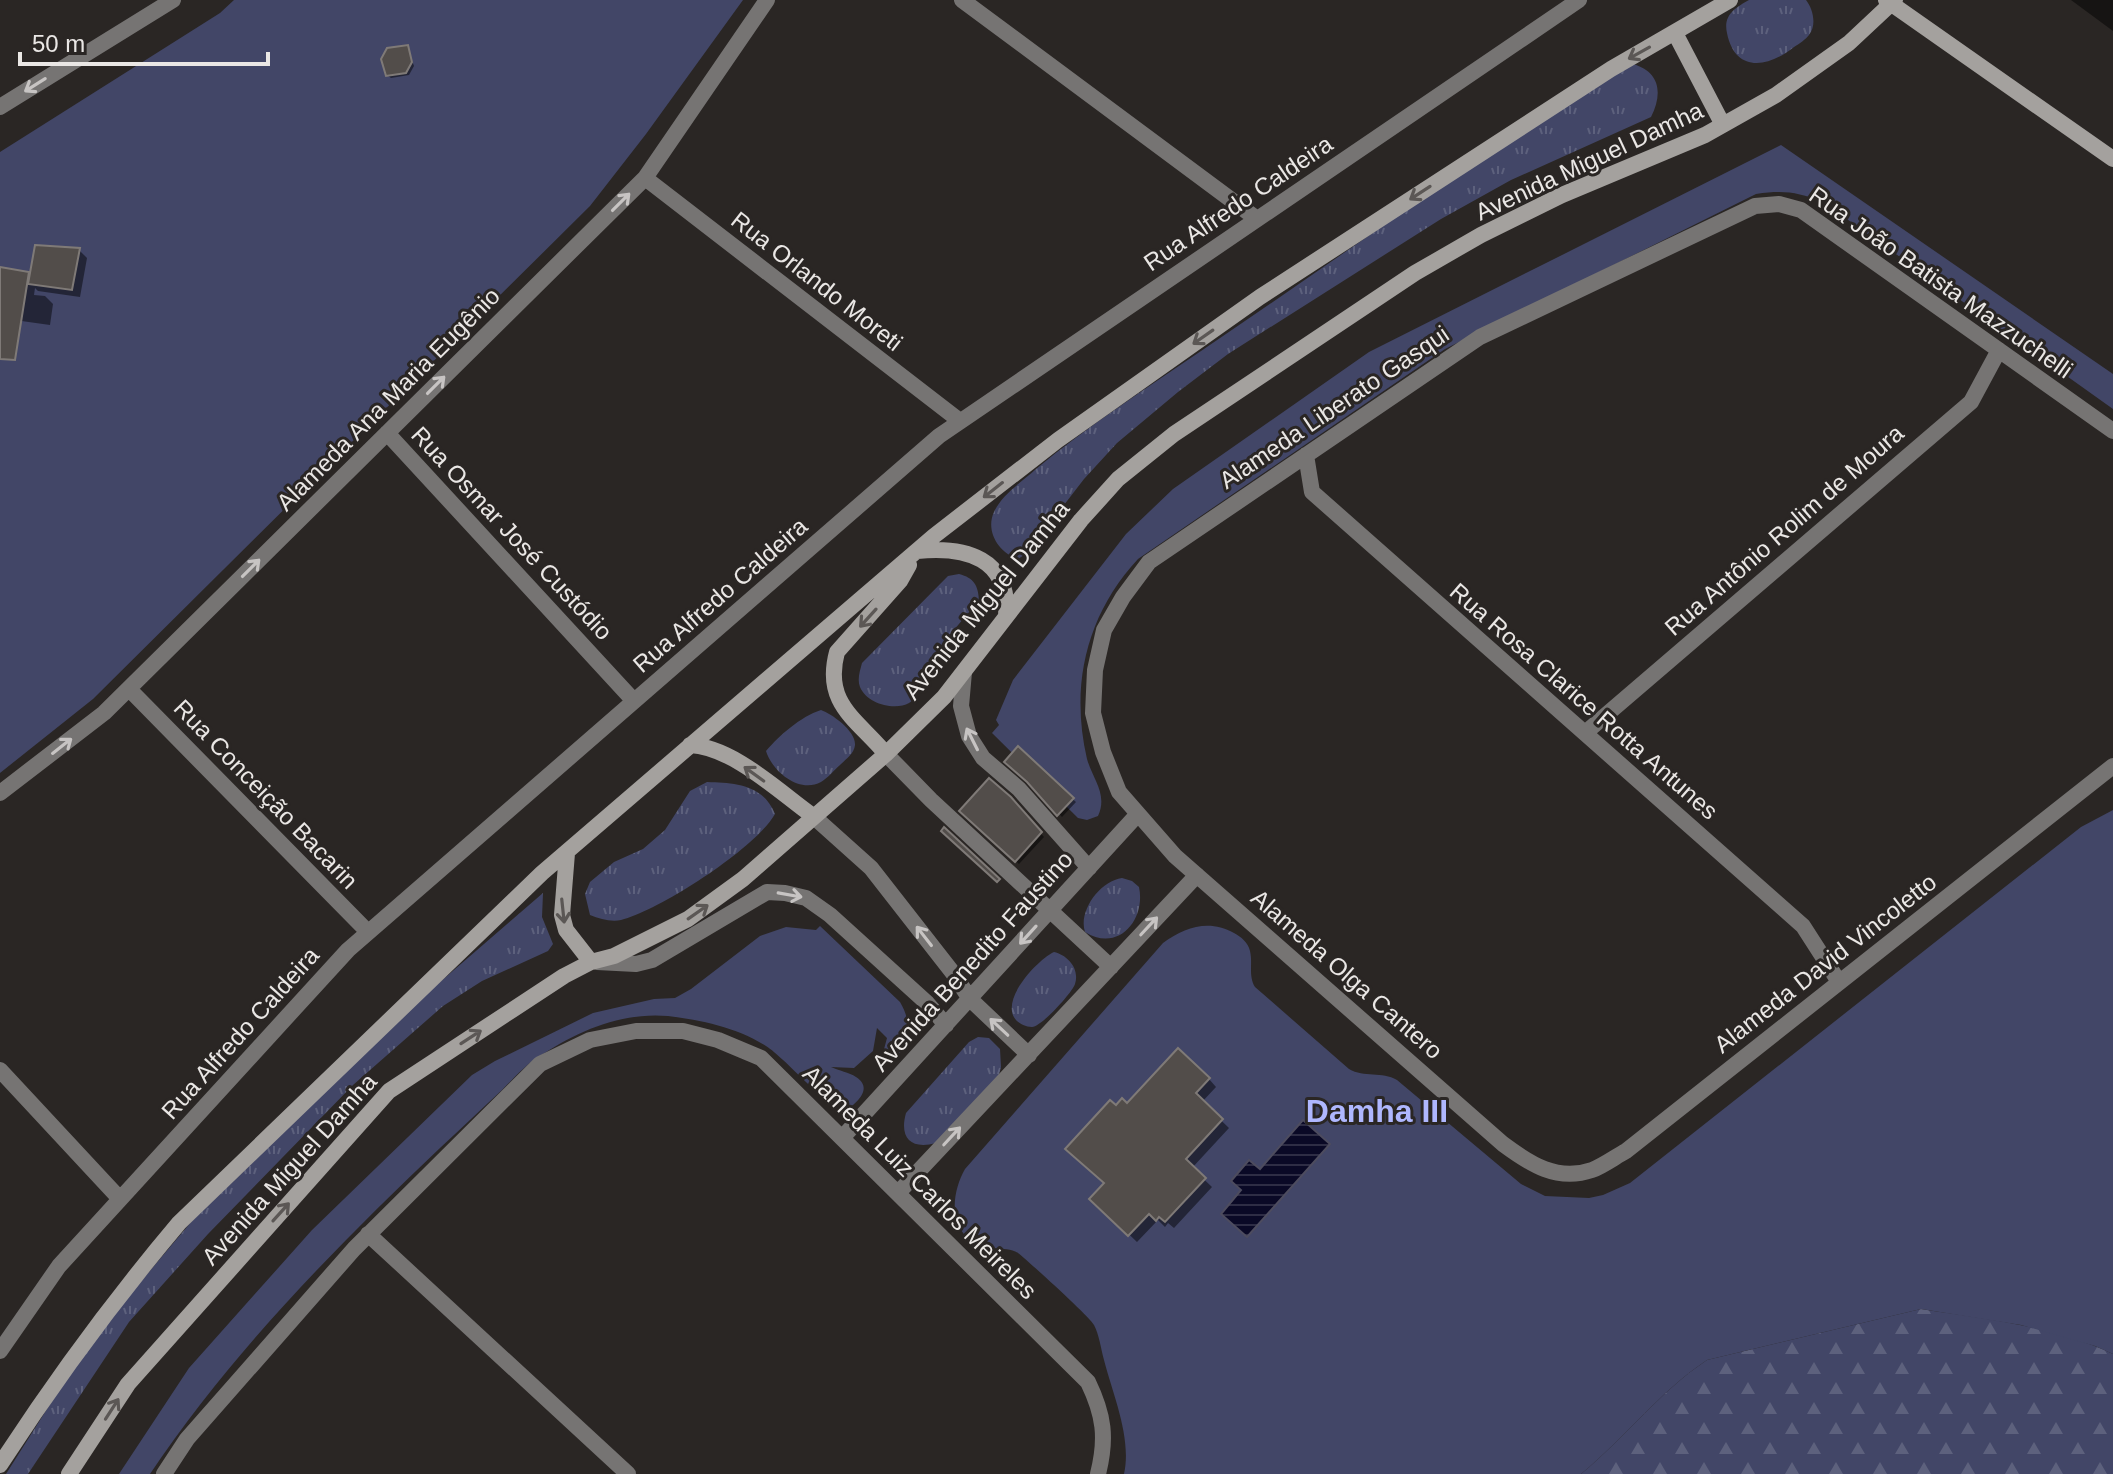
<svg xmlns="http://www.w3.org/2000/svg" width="2113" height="1474" font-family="Arial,sans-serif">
<defs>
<pattern id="grass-tufts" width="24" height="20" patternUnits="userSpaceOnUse" patternTransform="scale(2)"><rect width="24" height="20" fill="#424667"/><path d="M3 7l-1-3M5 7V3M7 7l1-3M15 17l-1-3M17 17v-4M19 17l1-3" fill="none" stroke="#5d617d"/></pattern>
<pattern id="forest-firs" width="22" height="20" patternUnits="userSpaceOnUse" patternTransform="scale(2)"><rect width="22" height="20" fill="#424667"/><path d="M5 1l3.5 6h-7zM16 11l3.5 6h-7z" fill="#5d617d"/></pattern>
<pattern id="water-rules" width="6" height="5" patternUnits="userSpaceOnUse" patternTransform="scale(2)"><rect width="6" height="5" fill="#0a0926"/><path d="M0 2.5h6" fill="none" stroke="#2e2d45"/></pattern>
</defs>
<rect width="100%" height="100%" fill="#2a2624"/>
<path fill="url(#grass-tufts)" d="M1749,0h57c7,9 11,25 3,35 -3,4 -10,9 -15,12 -26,21 -59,26 -67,-14 -4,-18 8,-25 22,-33z
M1633,64c27,8 30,29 18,53l-140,63 -70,39 -213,135 -50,38 -61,51 -33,36 -57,74 -9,6c-19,-6 -33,-28 -24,-47 8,-18 28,-30 42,-43 53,-44 111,-81 168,-120 142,-96 281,-198 429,-285z
M959,574c15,4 19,11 20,26 -14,18 -45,51 -54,69 -5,11 -3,26 -16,34 -14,8 -42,1 -49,-16 -3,-8 0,-16 2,-24l86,-87z
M821,710c11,4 35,21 34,35 -1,9 -9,14 -15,20 -6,5 -12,13 -19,17 -22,12 -49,-11 -55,-31 14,-16 34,-34 55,-41z
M707,782c27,1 56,2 68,32 -19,34 -115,96 -154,106 -10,2 -21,-1 -31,-5l-5,-21 5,-12 24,-20 29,-13 22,-19 25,-39z
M1122,878l10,3 7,6c7,33 -21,66 -54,45 -7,-21 15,-51 37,-54z
M543,893l-1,24 11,27 -5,7 -66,30 -39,25 -90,79 -145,149 -79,88 -101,152h-22l65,-103 39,-53 82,-97 240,-232z
M1054,952c13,3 26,16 21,32 -3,9 -34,43 -43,43 -6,0 -12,-3 -16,-7 -17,-19 21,-60 38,-68z
M978,1037l11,1 11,11 1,18 -2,8 -63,68c-25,7 -37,-5 -30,-30l63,-71z"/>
<path fill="url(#forest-firs)" d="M1921,1309c64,10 132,17 192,45v120h-532c44,-36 78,-82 126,-114z"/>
<path fill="#424667" d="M234,0h509l-97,134 -56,72 -497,493 -93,74v-621l220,-139z
M1781,145l332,229v35l-290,-207c-26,-10 -39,-12 -67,-8l-311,155 -307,210c-52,56 -68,127 -51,200 6,21 21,35 11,57l-11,4 -9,-2 -86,-85 7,-8 -3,-5 17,-40 113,-146 47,-45 196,-137z
M2113,810v544l-18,-8 -74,-21 -100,-16 -214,51c-48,32 -82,78 -126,114h-457c8,-36 -11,-79 -20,-114 -3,-11 -5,-26 -10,-35 -4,-8 -67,-65 -76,-72 -14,-9 -32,2 -51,-16 -19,-17 -13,-49 -2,-68l198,-226c22,-16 46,-24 71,-10 7,4 14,9 16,18 3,13 -2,24 5,36l94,82c15,9 33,2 48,11l124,104 24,12 44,2 14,-3 27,-12 451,-356z
M820,926l80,76c11,19 10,32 0,51l-8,3 -9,-3 4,-15 -10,-10 -4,23 -19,17 -23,-1c8,4 18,5 25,10 19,12 -2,28 -12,35 -14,-2 -59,-54 -78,-66 -28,-18 -64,-26 -98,-30 -45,-4 -88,14 -125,38 -16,9 -28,23 -41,36 -21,19 -41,39 -62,58 -106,101 -208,204 -290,326h-31l70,-106 123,-138 160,-155 23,-14 98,-48 61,-14 21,-1 16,-9 69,-53 26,-9 30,3z"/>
<path fill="url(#water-rules)" stroke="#4d4c5f" stroke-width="2" d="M1303,1120l27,24 -83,93 -26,-23 20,-24 -10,-9 18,-21 11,9z"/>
<path fill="#0007" d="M2071,0h42v31z
M407,47l7,19 -5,9 -18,3 -4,-3z
M79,250l8,8 -7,39 -42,-6 -3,-3 -1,7 11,1 8,8 -3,21 -50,-7v-49l28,5 3,3z
M1018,749l58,53 -14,15 -31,-34z
M1014,803l30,34 -25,27 -57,-53z
M1209,1079l7,8 -14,15 27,26 -37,40 20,19 -38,41 -6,-5 -3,4 -7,-7 -21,22 -45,-43 14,-15 10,-76z"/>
<path fill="#524d4a" stroke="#7f7a77" stroke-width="2" d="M408,45l4,17 -6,11 -20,3 -5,-17 6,-11z
M35,245l45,3 -8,42 -44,-6z
M0,267l29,5 -14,88 -15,-1z
M1018,746l56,52 -17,18 -30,-34 -23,-20z
M989,778l22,19 31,35 -27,30 -56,-51z
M944,827l56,52 -3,3 -56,-51z
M1178,1048l32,30 -14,15 27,26 -37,40 20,19 -41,44 -6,-5 -3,4 -7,-7 -21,22 -39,-37 15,-16 -39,-34 45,-49 6,5 6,-7 5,5z"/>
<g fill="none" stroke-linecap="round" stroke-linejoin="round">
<path stroke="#767473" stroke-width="16" d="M962,0l295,219
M0,107l173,-107
M645,178l315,243
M2113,431l-312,-221 -22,-6 -24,2 -275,131 -331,225 -26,35 -19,33 -9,40 -2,43 10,39 16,40 56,64 328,288c27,20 54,38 89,26 11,-4 23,-13 34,-19l487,-385
M387,433l247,268
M1306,455l6,37 491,434 36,56
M964,672l-3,34 8,30 14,22 36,31 70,79
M129,689l239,243
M1585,733l386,-331 28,-52
M886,754l45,46 180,167
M0,793l104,-80 541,-535 122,-178
M813,816l58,52 82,105 17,26 59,56
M597,962l39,2 16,-4 115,-68 18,1 21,5 24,17 97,88 19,22
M0,1070l120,129
M842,1138l295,-323
M898,1193l299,-318
M368,1234l260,240
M0,1351l59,-85 289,-316 591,-514 640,-436
M164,1474l23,-35 167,-190 186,-185 50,-24 46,-9h47l35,9 43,18 327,324c16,33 19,56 10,92"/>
<path stroke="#a4a19e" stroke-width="16" d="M1886,0l227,159
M1675,33l48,92
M917,551c49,-5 93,7 89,65
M690,745c43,2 88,46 123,71
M886,754c-29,-35 -63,-50 -49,-102l63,-71 9,-16
M567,853l-5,62 4,15 25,32
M0,1465c55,-85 114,-165 179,-242l363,-350 392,-337 124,-96 202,-143 351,-228 119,-69
M69,1474l59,-90 261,-293 175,-115 27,-14 23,-6 74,-37 55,-40 143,-125 58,-57 137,-177 37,-41 56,-45 241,-161 66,-38 81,-40 143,-60 71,-40 73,-52 46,-43"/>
</g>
<defs><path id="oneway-shaft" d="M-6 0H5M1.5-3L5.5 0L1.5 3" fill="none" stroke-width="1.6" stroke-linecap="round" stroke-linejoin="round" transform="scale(2)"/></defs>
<g stroke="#5b5755">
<use href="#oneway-shaft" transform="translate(1639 53) rotate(151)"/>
<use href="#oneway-shaft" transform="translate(1420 193) rotate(147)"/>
<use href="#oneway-shaft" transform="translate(1203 337) rotate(145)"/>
<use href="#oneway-shaft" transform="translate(993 490) rotate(142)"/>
<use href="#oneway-shaft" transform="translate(868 618) rotate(132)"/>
<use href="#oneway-shaft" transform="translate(754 774) rotate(-144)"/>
<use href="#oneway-shaft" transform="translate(563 911) rotate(84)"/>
<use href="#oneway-shaft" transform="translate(698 912) rotate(-35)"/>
<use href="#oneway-shaft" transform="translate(471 1037) rotate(-33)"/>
<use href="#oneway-shaft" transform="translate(281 1212) rotate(-48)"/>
<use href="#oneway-shaft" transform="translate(112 1409) rotate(-57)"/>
</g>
<g stroke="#c7c4c3">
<use href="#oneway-shaft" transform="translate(35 85) rotate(148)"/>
<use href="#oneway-shaft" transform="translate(621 202) rotate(-45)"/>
<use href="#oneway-shaft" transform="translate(436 385) rotate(-45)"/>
<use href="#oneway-shaft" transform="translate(251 568) rotate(-45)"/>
<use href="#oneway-shaft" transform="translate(972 739) rotate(-117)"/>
<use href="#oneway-shaft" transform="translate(62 746) rotate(-38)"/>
<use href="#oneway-shaft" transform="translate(790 895) rotate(10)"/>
<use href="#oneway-shaft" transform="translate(1149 926) rotate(-47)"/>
<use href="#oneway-shaft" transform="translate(1028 935) rotate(132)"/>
<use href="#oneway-shaft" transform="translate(924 936) rotate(-128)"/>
<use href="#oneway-shaft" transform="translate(999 1027) rotate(-137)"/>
<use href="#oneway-shaft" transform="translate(952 1136) rotate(-47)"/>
</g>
<g text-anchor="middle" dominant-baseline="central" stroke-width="6" stroke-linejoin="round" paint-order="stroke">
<g font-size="24" fill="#eae7e5" stroke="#2a2624">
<text transform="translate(1589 161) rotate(-25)">Avenida Miguel Damha</text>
<text transform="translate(1238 203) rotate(-34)">Rua Alfredo Caldeira</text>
<text transform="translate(817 281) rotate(38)">Rua Orlando Moreti</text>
<text transform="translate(1941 282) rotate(35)">Rua João Batista Mazzuchelli</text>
<text transform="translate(388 399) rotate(-45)">Alameda Ana Maria Eugênio</text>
<text transform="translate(1334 407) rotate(-34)">Alameda Liberato Gasqui</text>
<text transform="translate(1784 530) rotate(-41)">Rua Antônio Rolim de Moura</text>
<text transform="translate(512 533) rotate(47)">Rua Osmar José Custódio</text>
<text transform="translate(720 595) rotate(-41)">Rua Alfredo Caldeira</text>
<text transform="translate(986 600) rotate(-51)">Avenida Miguel Damha</text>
<text transform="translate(1584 701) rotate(41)">Rua Rosa Clarice Rotta Antunes</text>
<text transform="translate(266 794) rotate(46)">Rua Conceição Bacarin</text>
<text transform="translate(972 961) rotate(-48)">Avenida Benedito Faustino</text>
<text transform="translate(1825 963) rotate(-38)">Alameda David Vincoletto</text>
<text transform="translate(1347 974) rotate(41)">Alameda Olga Cantero</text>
<text transform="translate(240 1033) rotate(-48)">Rua Alfredo Caldeira</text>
<text transform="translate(289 1169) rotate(-48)">Avenida Miguel Damha</text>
<text transform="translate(920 1182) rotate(45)">Alameda Luiz Carlos Meireles</text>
</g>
<g font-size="32" font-weight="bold" fill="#afb7fe" stroke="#2a2624">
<text x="1377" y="1111">Damha III</text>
</g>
</g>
<path d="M20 52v12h248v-12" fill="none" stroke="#eae7e5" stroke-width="4"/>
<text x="32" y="52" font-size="24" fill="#eae7e5" stroke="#2a2624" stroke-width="6" paint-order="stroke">50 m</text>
</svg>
